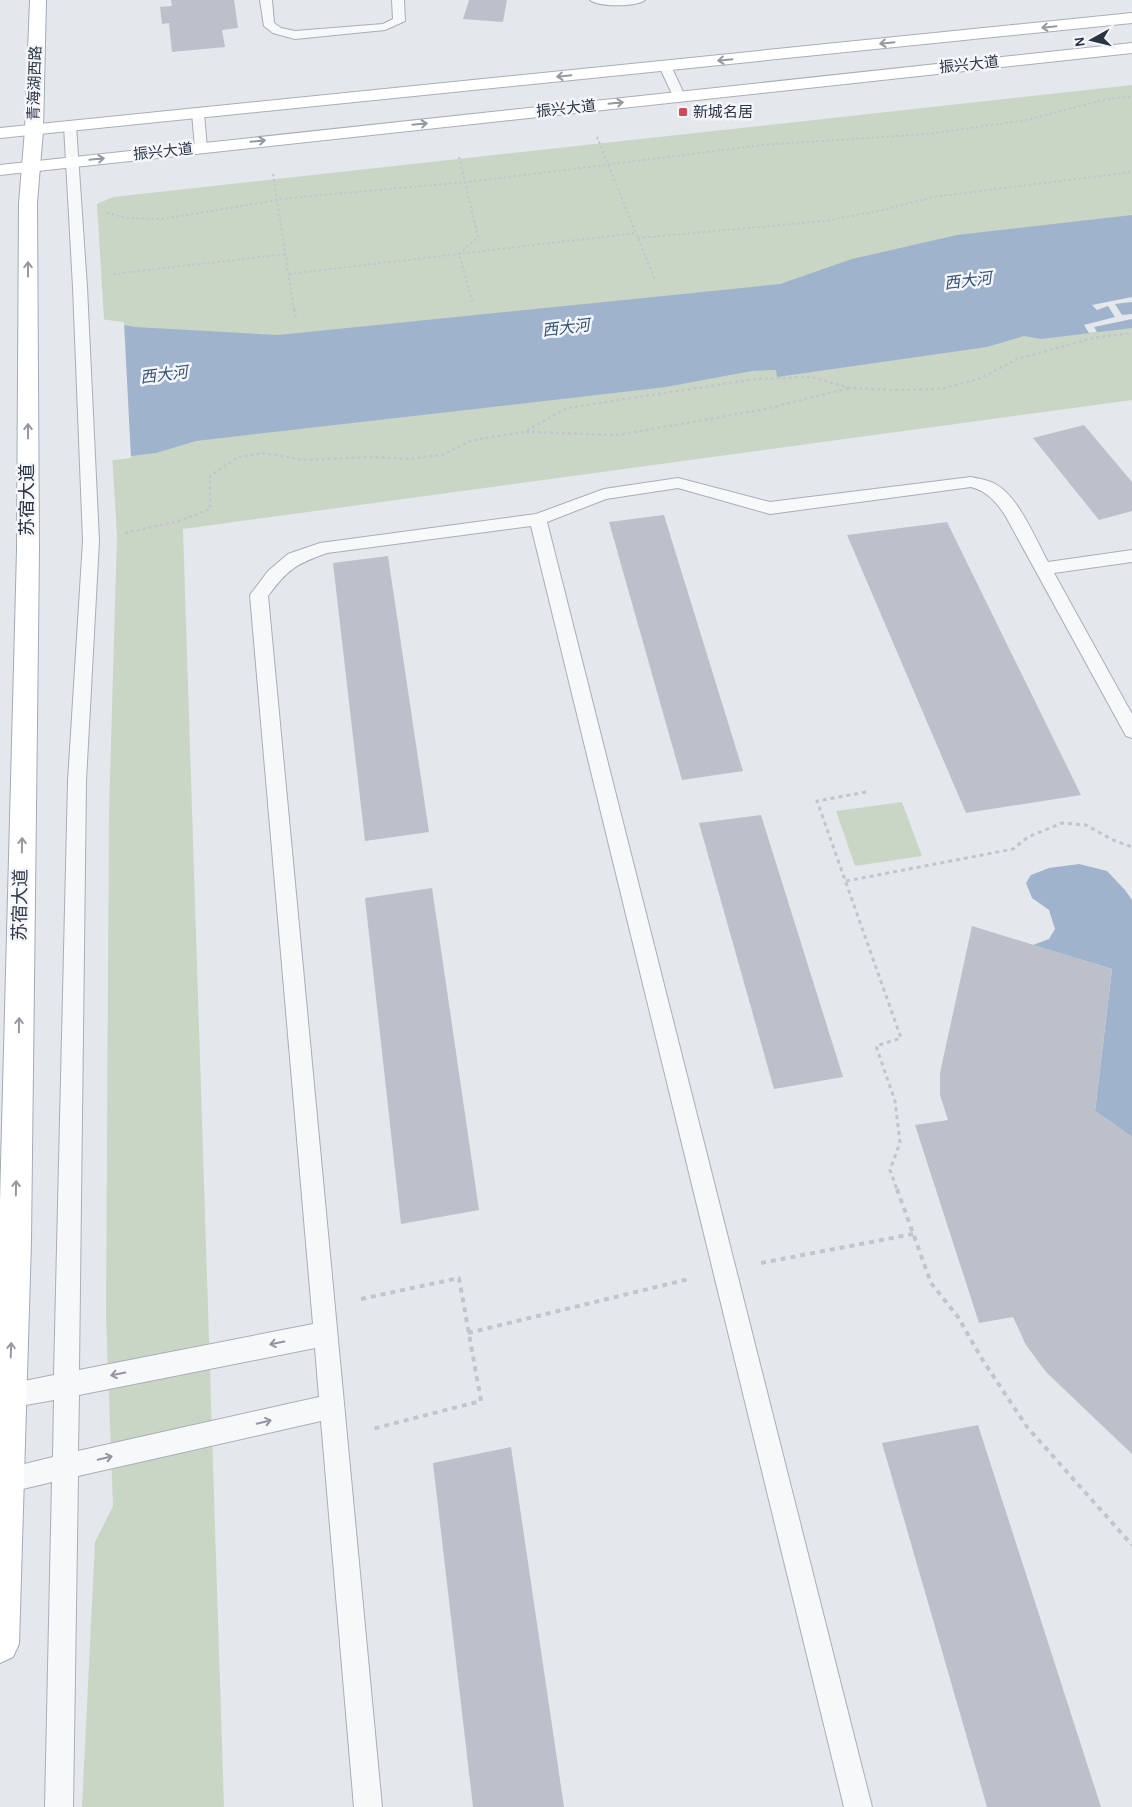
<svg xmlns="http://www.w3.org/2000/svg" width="1132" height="1807" font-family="'Alegreya Sans','Noto Sans SC',sans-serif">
<rect width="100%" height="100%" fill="#e4e7ec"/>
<path fill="#c9d6c5" d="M1132,85v315l-949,129 41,1278h-142l13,-265 18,-36 -7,-189 3,-506 8,-275 -20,-332 16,-7z
M902,802l20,54 -67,10 -19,-55z"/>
<path fill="#9fb4cc" d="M1132,215v113l-91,11 -17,-3 -37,11 -210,30 -1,-7 -24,1 -86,16 -470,54 -40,12 -156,19v-139l100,-12 35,6 143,8 502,-51 72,-25 105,-24z
M1079,864l28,7 18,19 7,10v237l-37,-26 17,-142 -79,-24 16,-6 6,-10 -6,-19 -17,-12 -6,-15 5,-8 18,-7z"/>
<path fill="#e4e7ec" d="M1132,297v5l-17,2 7,11 10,-1v5l-38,8 3,5 -8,1 -5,-8 31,-8 -7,-11 -11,4 -5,-5z
M100,319l24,3 7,136 -131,16v-143z"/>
<path fill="#bbc0ca" d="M171,0h63l4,28 -16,2 3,17 -53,5 -3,-29 -7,1 -2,-17 12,-1z
M469,0h38l-4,22 -40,-3z
M1084,425l48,57v29l-33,9 -66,-82z
M664,515l79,256 -61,9 -73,-258z
M947,522l134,273 -115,18 -119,-278z
M388,556l41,276 -64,9 -32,-278z
M761,815l82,262 -69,12 -75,-266z
M432,888l47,322 -78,14 -36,-326z
M972,926l140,43 -17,142 37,26v317l-86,-82 -20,-27 -13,-28 -34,6 -64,-198 33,-5 -8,-25v-22z
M978,1425l123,382h-114l-105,-364z
M511,1447l53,360h-91l-40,-344z"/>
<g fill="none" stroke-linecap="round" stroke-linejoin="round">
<g stroke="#a9aeb7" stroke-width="2">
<path id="service" d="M260,0h12l2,23 7,5 14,3 88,-7 10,-5 -1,-19h12l1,21 -20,9 -90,9 -22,-6 -9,-7z
M590,0h55c-8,7 -47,7 -55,0z
M665,62l6,4 14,30 -2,3 -4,1 -6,-4 -14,-30z
M198,109l6,4 3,35 -6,4 -6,-4 -3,-35z
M70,122l6,4 11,161 12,254 -13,240 -7,589 234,-46 -63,-729 18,-24 20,-17 32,-11 216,-29 68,-25 74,-11 92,24 201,-25c9,2 18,3 26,8 22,13 39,55 51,77l84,-12v12l-78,11 78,141v24l-6,-2 -121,-221c-9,-13 -18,-24 -34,-28l-201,27 -92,-26 -72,11 -59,23 325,1285h-28l-313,-1281 -204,27c-31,11 -39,16 -59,43l114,1211h-28l-33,-386 -243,55 -5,331h-28l7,-325 -46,11 -6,-3v-20l53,-13 1,-57 -45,8 -9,-3v-17l9,-4 45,-9 14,-594 15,-240 -10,-254 -9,-161zM315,1348l4,49 -241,54 1,-56z"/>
</g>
<g stroke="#a9aeb7" stroke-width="2">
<path id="secondary" d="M1132,13v10l-1132,115v-10z
M1132,43v10l-1132,122v-10z"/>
</g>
<g stroke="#a3abb8" stroke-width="2">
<path id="primary" d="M30,0h16l-3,130 -6,73 2,347 -8,691 -12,403 -6,13 -13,6v-460l17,-653 2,-347 6,-73z"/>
</g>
<path stroke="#c2c5cb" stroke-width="2" stroke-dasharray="2.5 2.5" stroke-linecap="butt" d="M597,137l58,143
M459,157l19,80 -19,17 14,49
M273,174l21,136
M107,213l20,5 35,1 128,-21 187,-17 285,-36 166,-11 99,-14 76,-20 29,-4
M638,238l187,-17 58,-11 50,-13 199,-25
M113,274l173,-20
M289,274l347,-41"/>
<path stroke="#c2c5cb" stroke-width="2.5" stroke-dasharray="3 3" stroke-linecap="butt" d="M294,309l2,11
M526,432l92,3 148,-26 83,-21
M125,533l54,-12 31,-12v-33l28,-19 26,-4 39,7 69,-3 36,2 34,-4 31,-15 51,-8 43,-24 189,-29 55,-2 39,11 43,2 48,-1 40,-11 36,-19 76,-21 39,-5"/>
<path stroke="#c2c5cb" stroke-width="3" stroke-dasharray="4 4" stroke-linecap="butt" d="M866,792l-49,9 84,237 -25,8 19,55 5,42 -10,27 7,20
M846,881l167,-32 15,-12 34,-14 24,2 27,15 19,7"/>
<path stroke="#c2c5cb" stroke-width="4" stroke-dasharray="5 5" stroke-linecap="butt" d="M897,1189l34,94 27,34 24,42 45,68 105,118
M761,1263l152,-29
M361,1299l98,-21 22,123 -109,28
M468,1333l221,-54"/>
<use href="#service" fill="#f7f8fa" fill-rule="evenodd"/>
<use href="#secondary" fill="#fff" fill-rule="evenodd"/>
<use href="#primary" fill="#fff" fill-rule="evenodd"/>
</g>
<defs><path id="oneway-shaft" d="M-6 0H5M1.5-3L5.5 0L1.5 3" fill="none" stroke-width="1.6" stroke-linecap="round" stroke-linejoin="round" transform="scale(1.25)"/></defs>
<g stroke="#959aa2">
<use href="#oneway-shaft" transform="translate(1049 27) rotate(174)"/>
<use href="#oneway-shaft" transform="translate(887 43) rotate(174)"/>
<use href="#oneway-shaft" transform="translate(725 60) rotate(174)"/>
<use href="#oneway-shaft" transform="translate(564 76) rotate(174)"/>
<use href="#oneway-shaft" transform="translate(616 103) rotate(-6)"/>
<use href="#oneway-shaft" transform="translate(420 124) rotate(-6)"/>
<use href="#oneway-shaft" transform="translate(258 141) rotate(-6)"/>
<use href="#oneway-shaft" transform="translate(97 159) rotate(-6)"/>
<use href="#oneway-shaft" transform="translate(28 269) rotate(-90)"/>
<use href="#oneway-shaft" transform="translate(28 431) rotate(-90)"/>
<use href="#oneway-shaft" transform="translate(22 845) rotate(-89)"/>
<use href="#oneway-shaft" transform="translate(19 1025) rotate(-89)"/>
<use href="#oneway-shaft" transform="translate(16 1188) rotate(-89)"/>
<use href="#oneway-shaft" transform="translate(11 1350) rotate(-88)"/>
</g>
<g stroke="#9196a0">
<use href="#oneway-shaft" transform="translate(277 1343) rotate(169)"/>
<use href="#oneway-shaft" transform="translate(118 1374) rotate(169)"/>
<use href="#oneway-shaft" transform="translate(264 1422) rotate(-13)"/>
<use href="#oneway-shaft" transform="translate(105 1458) rotate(-13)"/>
</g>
<rect fill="#d1495b" stroke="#f4f6f9" stroke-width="2" x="678" y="107" width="10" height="10" rx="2.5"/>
<g text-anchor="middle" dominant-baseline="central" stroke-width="5" stroke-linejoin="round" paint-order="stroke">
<g font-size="15" fill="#2b3445" stroke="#f4f6f9">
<text transform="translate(969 65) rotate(-6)">振兴大道</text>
<text transform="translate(35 83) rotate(-88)">青海湖西路</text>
<text transform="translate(566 109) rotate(-6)">振兴大道</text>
<text transform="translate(163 152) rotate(-6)">振兴大道</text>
</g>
<g font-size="15" fill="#2b3445" stroke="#f4f6f9" text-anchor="start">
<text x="693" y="112">新城名居</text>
</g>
<g font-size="16" font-style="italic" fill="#34527a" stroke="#f4f6f9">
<text transform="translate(968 281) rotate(-7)">西大河</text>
<text transform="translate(566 328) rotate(-7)">西大河</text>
<text transform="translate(164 375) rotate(-7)">西大河</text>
</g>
<g font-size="18" fill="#2b3445" stroke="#f4f6f9">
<text transform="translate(28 500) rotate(-90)">苏宿大道</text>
<text transform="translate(21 905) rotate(-89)">苏宿大道</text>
</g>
</g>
<g transform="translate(1092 40) rotate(262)" stroke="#f4f6f9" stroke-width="4" paint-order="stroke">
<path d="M0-4L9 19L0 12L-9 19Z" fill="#2b3445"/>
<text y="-8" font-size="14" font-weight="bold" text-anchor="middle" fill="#2b3445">N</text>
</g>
</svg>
